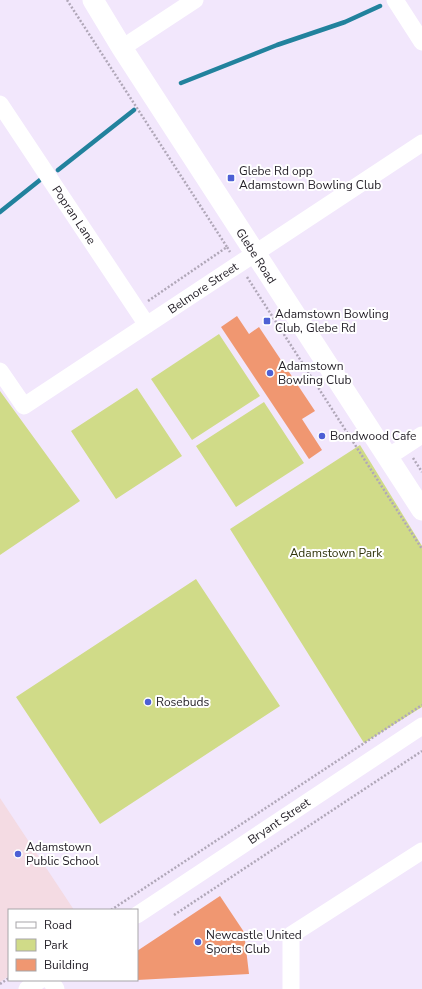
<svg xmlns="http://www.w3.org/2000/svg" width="422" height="989" font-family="'Nunito Sans',sans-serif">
<rect width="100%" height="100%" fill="#f2e7fc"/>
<path fill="#f4dbe3" d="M0,798l74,112h-65v66l-9,6z"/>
<path fill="#d0db88" d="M219,334l41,62 -68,44 -41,-61z
M137,388l45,68 -66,43 -45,-68z
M0,391l80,110 -80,54z
M264,402l40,61 -68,44 -40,-61z
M360,445l62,101v161l-58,36 -134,-214z
M196,579l84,127 -180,118 -84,-127z"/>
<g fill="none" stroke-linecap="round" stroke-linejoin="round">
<path stroke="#22829d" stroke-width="4.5" d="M181,83l96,-38 68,-23 35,-16
M58,170l76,-60
M0,212l40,-32"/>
</g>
<path fill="#f09771" d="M237,316l12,18 10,-7 56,84 -13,8 20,31 -13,9 -88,-132z
M220,896l24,36 5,42 -112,6v-29z"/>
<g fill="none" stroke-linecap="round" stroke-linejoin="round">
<path stroke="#b0a7b8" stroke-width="2.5" stroke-dasharray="2 2" stroke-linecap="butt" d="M67,0l160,247
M247,277l175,272
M148,301l79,-54 3,5
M413,458l9,14
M111,910l311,-205
M174,915l248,-164
M0,984l9,-6"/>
<path stroke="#fff" stroke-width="17" d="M395,0l27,42
M122,48l73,-48
M0,104l147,221
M0,371l24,35 398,-263
M388,457l34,-22
M137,915l285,-189
M50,980l6,9
M27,989l13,-9
M291,989v-54l131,-84"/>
<path stroke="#fff" stroke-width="21" d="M93,0l29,48 300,462"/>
</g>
<g fill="#4d60d5" stroke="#fff" stroke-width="1.5">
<rect x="227" y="174" width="8" height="8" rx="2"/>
<rect x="263" y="317" width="8" height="8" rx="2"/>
<circle cx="270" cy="373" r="4"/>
<circle cx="322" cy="436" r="4"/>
<circle cx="148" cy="702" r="4"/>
<circle cx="18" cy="854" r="4"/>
<circle cx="198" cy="942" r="4"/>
</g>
<g text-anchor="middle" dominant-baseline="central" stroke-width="4" stroke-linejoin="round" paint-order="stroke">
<g font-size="12" fill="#231f27" stroke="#fff" text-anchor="start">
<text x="239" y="171">Glebe Rd opp<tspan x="239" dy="14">Adamstown Bowling Club</tspan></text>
<text x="275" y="314">Adamstown Bowling<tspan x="275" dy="14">Club, Glebe Rd</tspan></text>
<text x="278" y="366">Adamstown<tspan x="278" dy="14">Bowling Club</tspan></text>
<text x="330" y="436">Bondwood Cafe</text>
<text x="156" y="702">Rosebuds</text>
<text x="26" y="847">Adamstown<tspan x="26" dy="14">Public School</tspan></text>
<text x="206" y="935">Newcastle United<tspan x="206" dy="14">Sports Club</tspan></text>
</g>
<g font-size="12" fill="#231f27" stroke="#fff">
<text transform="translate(74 215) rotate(56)">Popran Lane</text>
<text transform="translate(256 256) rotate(57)">Glebe Road</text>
<text transform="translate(203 288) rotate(-34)">Belmore Street</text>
<text transform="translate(279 821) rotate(-34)">Bryant Street</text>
</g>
<g font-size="12" fill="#31350d" stroke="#fff">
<text x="336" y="553">Adamstown Park</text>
</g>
</g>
<rect x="8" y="909" width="130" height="72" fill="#ffffff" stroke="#a7a5a9"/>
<rect x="16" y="922" width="20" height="6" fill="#ffffff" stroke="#a7a5a9"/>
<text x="44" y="929" font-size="12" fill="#231f27">Road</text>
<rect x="16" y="939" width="20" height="12" fill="#d0db88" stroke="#a7a5a9"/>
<text x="44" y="949" font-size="12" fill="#231f27">Park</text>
<rect x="16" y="959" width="20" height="12" fill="#f09771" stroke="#a7a5a9"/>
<text x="44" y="969" font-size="12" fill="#231f27">Building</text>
</svg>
